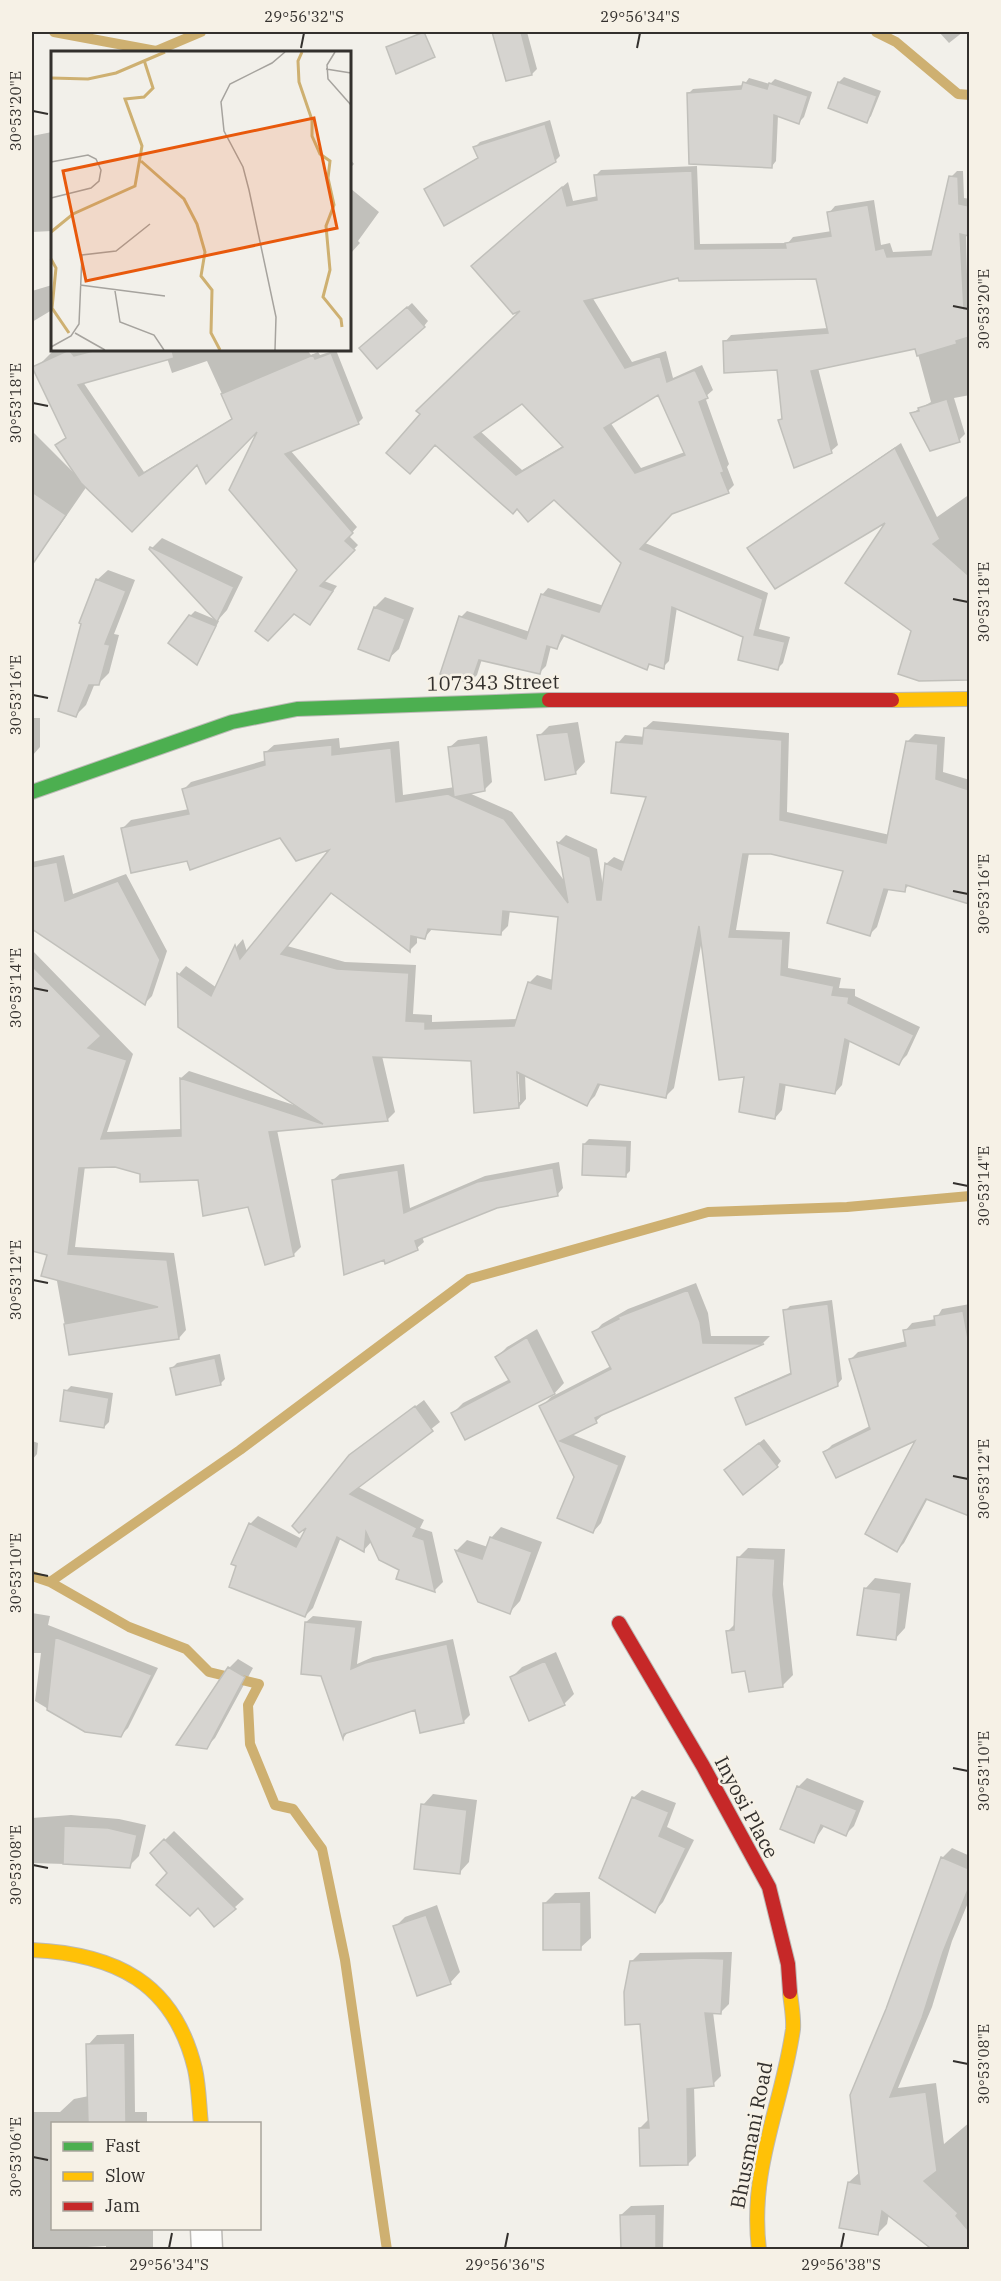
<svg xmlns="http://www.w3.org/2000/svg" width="1001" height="2281" font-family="'IBM Plex Serif',serif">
<rect width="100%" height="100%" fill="#f2f0ea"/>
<path fill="#0003" fill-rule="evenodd" d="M494,32h33l10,37 -5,5 -25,5z
M939,32h24l-14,11z
M844,77l37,14 -10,25 -4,5 -28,-39z
M749,78l21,6 5,-5 37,13 -8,25 -5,5 -21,-7 -2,46 -4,5 -84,-72 5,-5 51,-4z
M550,120l10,36 -5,5 -129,28 53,-32 -4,-10 5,-5z
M52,132v99l-20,1v-96z
M350,159l4,5 -4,4z
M697,166l3,78 88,-1 5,-6 39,-6 -3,-18 6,-7 39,-6 7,45 9,-2 3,9 41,-2 17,-73 6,-6h6l1,27 6,1v36l-4,-1 4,161 -16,3 11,36 -6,6 -47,-27 19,-11 -15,-55 -98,21 20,77 -7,6 -51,-30 4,-4 -5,-48 -54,-27 6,-7 97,-7 -11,-50 -137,-2 -88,21 40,65 34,-11 7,27 29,-13 11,25 -8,7 24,67 -2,3 7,18 -6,6 -56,22 -27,30 123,50 -9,36 31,8 -7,26 -6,6 -32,-32 -68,-30 -8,54 -6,6 -12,-4 -4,5 -82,-33 -8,13 -6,-2 -5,20 -6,6 -58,-13 -5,16 -6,6 -10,-64 6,-6 63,21 12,-37 6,-7 56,18 19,-43 -69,-65 -37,9 -81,-63 90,-137 -47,-47 89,-78 5,19 25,-5 -3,-20 6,-6zM659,393l26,59 -44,16 -31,-46zM522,402l41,44 -41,24 -42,-39z
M350,188l29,24 -21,29 2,2 -10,11z
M52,285v25l-20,12v-31z
M412,303l16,18 -4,5 -58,18z
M54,350h253l4,5 7,-3 2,3 16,-5 27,68 -5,5 -68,27 67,77 -8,9 9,9 -34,36 13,5 -27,37 -16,-11 5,-42 -38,-143 -64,35 -65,68 -97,-161zM167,358l5,15 35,-12 26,57 -89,54 -61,-90z
M32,431l55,55 -31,45 -8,8 -3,-2 -13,30z
M901,443l36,74 33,-23v145l-28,34 -29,-43 -23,-112 -141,30z
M162,538l81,39 -16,33 -9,10 -67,-71z
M108,570l27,10 -21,54 5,1 -10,38 -10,10h-4l-9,22 -10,10 21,-135z
M385,597l29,11 -15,41 -11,10 -13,-52z
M195,611l24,10 -22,42 -7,-47z
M32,718h8v29l-8,9z
M653,721l136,12 -2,79 103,23 17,-93 8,-8 30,3 -2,35 27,8v45l-47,-15 -2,4 49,28v60l-61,-17 -5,5 -15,-2 -12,39 -8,8 -24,-66 -74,-16h-22l-13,77 54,2 -2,36 53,10 -2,10 16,1v7l65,31 -13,28 -8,8 -49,-23 -8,45 -7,8 -49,-10 -4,27 -7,8 -29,-43 -44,-135 -28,148 -8,8 -65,-13 -6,13 -8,8 -62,-30 1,25 -7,8 -47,-47 -90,-4 13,56 -7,7 -111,11 24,117 -8,8 -44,-50 -49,-27 -58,-6 -27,-6h-30l-10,81 99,6 12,77 -7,8 -109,16 -38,-213v-191l101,104 -26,78 75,-3 -1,-51 8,-7 108,35 -117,-80 -1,-52 7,-8 31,22 20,-42 6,-7 4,13 87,-105 -54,-10 -92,23 -65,-32 8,-8 58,-11 -5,-20 7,-7 75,-22v-8l8,-7 65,-7 1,10 59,-7 4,54 52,-8 -5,-40 8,-7 29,-4 5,46 -8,8 -15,3 43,19 54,71 -8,-40 8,-8 31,14 6,37 3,-22 8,-7 11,5 23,-67 -30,-52 7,-8 20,2v-9zM332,892l78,58 7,-7v-7l8,1 8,-9 67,6 8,-8 2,-16 50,5 -7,65 -16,-5 -8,8 -11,36 -86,3v-7l-19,-1 3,-49 -71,-3 -58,-16zM515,1065h3l2,37h-3z
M578,722l7,40 -10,11 -36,-37 10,-10z
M64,855l9,39 53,-20 41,77 -15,45 -7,7 -113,-76v-65z
M589,1139l42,2 -1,30 -5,5 -41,-32z
M559,1162l4,26 -6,7 -60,11 -75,31 2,5 -7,6 -84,-68 7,-6 64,-10 6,44 75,-32z
M696,1283l12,30 3,23h59l-7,7 -157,69 -10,9 -25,13 55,22 -25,67 -8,9 -17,-55 -35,-70 12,-12 -100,18 10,-10 47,-24 -13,-22 10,-10 30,-18 27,54 -13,14 60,-31 -17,-33 8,-9 26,-15z
M832,1300l10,79 -5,6 -100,14 5,-5 50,-22 -7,-61 5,-5z
M970,1304v201l-7,7 -35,-14 -24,45 -7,7 21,-112 -93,14 7,-7 38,-19 -20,-66 8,-8 49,-11 -2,-10 7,-8 24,-4 6,-10z
M220,1354l5,25 -5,5 -48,-16 5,-5z
M71,1386l42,7 -4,29 -5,5 -38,-36z
M424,1400l16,22 -82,65 66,33 -4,8 12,4 11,50 -8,8 -37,-12 3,-8 -29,-29 -8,9 -23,-13 -28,71 -8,8 -72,-53 17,-39 8,-8 44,23 48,-83z
M764,1439l17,22 -4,5 -46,-1z
M32,1441l6,2 -1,11 -5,6z
M501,1527l41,15 -22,59 -10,11 -31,-11 -22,-51 10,-10 21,7 3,-9z
M748,1548l37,1 -2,35 10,91 -10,10 -37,-15 -19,-38 8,-8 3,-66z
M875,1578l36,5 -6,45 -10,11 -30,-50z
M32,1613l18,3 -2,9 110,43 -30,60 -8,8 -35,-5 -50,-30 6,-48h-9z
M313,1616l49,5 -5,43 16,-7 80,-18 17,76 -7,7 -47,-14 -67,23 -5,6 -38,-115z
M556,1652l18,42 -10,10 -52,-27 10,-10z
M238,1659l15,9 -38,70 -9,9 23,-79z
M807,1778l57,23 -10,25 -8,8 -21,-9 -11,16 -16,-54z
M642,1790l34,13 -9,24 27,13 -31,62 -8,9 -22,-113z
M433,1794l44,6 -8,62 -10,11 -36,-68z
M71,1815l48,4 27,6 -7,31 -10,10 -97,-3v-45z
M174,1831l70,68 -29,26 -63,-72z
M952,1848l18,8v42l-18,43 -20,66 -34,81 38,-5 8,61 26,-22v128h-34l-47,-36 -2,10 -10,10 -28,-52 11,-10 28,-162 54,-152z
M590,1892l1,46 -11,10 -35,-45 10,-10z
M437,1905l23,67 -10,11 -55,-56 10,-10z
M732,1952l-3,52 -8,8h-8l8,64 -8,8 -19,2 2,70 -8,8 -48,-36 8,-8 -7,-98 -9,-61 8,-8z
M134,2034l1,78h12v12h-95v104h101v22h-47v-4l-74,4v-138h28l14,-13 15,-3 -1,-51 9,-10z
M664,2205l-1,45h-41l-1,-35 10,-9z"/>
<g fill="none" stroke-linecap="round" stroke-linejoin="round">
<path stroke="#ceb071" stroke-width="10" d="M54,32l102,19 45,-19
M876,32l20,10 62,52 12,1
M32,1576l18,6 79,45 57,22 23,23 50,12 -11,21 2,39 25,61 18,4 29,40 23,111 42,290
M50,1582l190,-132 229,-171 239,-67 139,-5 123,-11"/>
</g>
<path fill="#d6d4d0" stroke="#c1c0bb" stroke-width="1.5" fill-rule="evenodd" d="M424,32l11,25 -39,17 -10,-27z
M492,32h29l11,43 -26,6z
M743,82l24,7 2,-6 39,13 -9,28 -25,-9 -2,53 -83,-4 -2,-71 54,-4z
M838,82l39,14 -10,27 -39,-15z
M545,124l11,38 -112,64 -20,-37 54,-31 -5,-11z
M692,171l3,78 91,-1 -1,-5 46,-7 -4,-24 41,-7 8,45 8,-2 3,9 44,-2 18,-79 9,1 1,27 10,2v30l-9,-2 4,75 5,-2v30l-13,4 1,3 -40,12 -2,-7 -104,22 21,82 -38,15 -16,-48 4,-1 -5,-49 -53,3 -1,-32 105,-8 -12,-54 -137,2 -1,-3 -94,23 41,67 35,-12 7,26 28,-12 13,28 -9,4 25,70 -3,1 8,20 -57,21 -32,35 123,50 -9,36 31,7 -7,28 -40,-10 5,-23 -71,-30 -8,62 -15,-5 -2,6 -85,-35 -5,14 -10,-3 -7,28 -61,-14 -8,23 -31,-9 19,-58 67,23 15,-45 58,18 22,-49 -67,-63 -26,22 -11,-13 -4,5 -78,-69 -25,29 -24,-21 34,-39 -4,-3 104,-100 -7,3 -42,-48 91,-79 5,19 30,-6 -3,-25zM658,395l27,60 -50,18 -31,-45zM522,404l41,43 -47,28 -42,-38z
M407,307l18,20 -48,42 -18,-21z
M69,350l5,6 23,-6h75l2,8 -96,27 61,91 93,-57 -11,-25 92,-39 2,4 16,-6 28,71 -74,30 68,79 -8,8 10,9 -35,36 13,5 -23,34 -16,-11 -26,27 -13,-10 42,-61 -68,-80 28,-58 -51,52 -9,-19 -65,67 -51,-49 -26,-38 11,-7 -34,-71z
M947,399l13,43 -30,9 -20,-38 9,-2 -1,-3z
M895,448l45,91 -7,5 36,32v104l-50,1 -21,-7 13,-43 -66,-48 40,-60 -110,66 -28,-41z
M32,492l34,23 -34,50z
M150,547l84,40 -17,35 -68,-73z
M96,579l30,12 -21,53 5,1 -11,40h-10l-13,32 -18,-6 23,-87 -2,-1z
M374,607l31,12 -16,42 -31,-12z
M189,615l27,11 -19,39 -29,-22z
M644,728l138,12 -2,80 106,23 20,-102 32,3 -2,35 33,11v114l-63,-19 -1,7 -21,-3 -14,47 -43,-13 16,-52 -72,-17h-28l-14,83 54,2 -2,36 53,11 -2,9 17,2 -1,6 66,32 -15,30 -54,-26 -10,55 -55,-10 -5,35 -36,-7 5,-35 -25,3 -20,-154 -33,172 -68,-14 -11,22 -70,-34 2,36 -45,5 -3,-52 -98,-4 15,64 -119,11 25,124 -29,9 -17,-58 -45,9 -5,-36 -58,2v-8l-25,-7 -36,1 -11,86 99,6 12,79 -110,16 -5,-31 94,-17 -117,-31 6,-21 -15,-4v-285l69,70 -13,12 39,12 -26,79 80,-3 -1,-58 143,46 -145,-97 -1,-54 34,23 24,-51 5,14 89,-109 -33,11 -16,-23 -90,32 -3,-9 -56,12 -10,-45 68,-14 -7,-25 83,-24 -1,-13 37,-4 31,-3v10l59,-7 5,54 52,-8 6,3 -6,-50 32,-4 5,48 -31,6 50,22 64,84 -11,-61 33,15 7,43h4l4,-37 16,7 25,-73 -35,-4 5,-51 26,2zM331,893l79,59 1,-16 14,3 3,-10 73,6 2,-24 55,6 -7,72 -23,-7 -14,44 -89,3v-7l-19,-1 3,-48 -72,-4 -56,-15z
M568,732l8,42 -31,6 -8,-45z
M57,862l8,39 53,-20 42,79 -15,45 -113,-76v-62z
M583,1144l44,2 -1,31 -44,-2z
M553,1168l5,28 -61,12 -82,33 3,9 -33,14 -1,-4 -40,15 -12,-95 66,-10 6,43 73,-31z
M688,1290l12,32 3,21 61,1 -169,74 2,5 -37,18 59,24 -26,68 -36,-15 17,-41 -35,-71 72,-37 -19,-37 27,-13 -1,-2z
M828,1304l10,82 -92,39 -11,-27 56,-24 -8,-64z
M963,1311l6,33v172l-43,-17 -29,53 -32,-18 50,-93 -79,37 -13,-26 47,-23 -21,-70 57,-13 -3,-16 32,-5 -1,-9z
M527,1337l28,57 -90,46 -14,-27 59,-31 -15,-25z
M215,1358l6,27 -45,10 -6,-27z
M64,1390l45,8 -5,30 -44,-7z
M415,1406l18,25 -83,63 67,34 -4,8 11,4 11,52 -39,-13 3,-9 -20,-10 -13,-28 -2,20 -27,-15 -32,80 -76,-30 7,-21 -5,-2 18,-41 47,24 10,-19 -7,5 -7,-7 57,-71z
M759,1443l19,24 -35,28 -19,-25z
M490,1537l42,15 -22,62 -32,-12 -23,-52 27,9z
M737,1557l38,2 -2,36 10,92 -34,5 -4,-21 -13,2 -6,-42 8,-1z
M864,1588l37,5 -5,47 -39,-5z
M305,1622l51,5 -5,42 14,-6 82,-19 17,79 -44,10 -5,-23 -71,24 -1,5 -22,-63 -20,-2z
M55,1637l97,38 -31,62 -36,-5 -38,-22z
M545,1661l20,44 -36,16 -19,-44z
M228,1667l17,10 -38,72 -31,-4z
M797,1786l60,24 -11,26 -25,-11 -7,18 -34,-14z
M632,1797l37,15 -10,24 27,12 -31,65 -56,-35z
M421,1804l46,6 -7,64 -46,-5z
M64,1826l44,2 29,7 -7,33 -67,-4z
M164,1839l72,70 -22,18 -16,-19 -8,8 -34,-31 11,-12 -17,-20z
M941,1857l28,12v18l-26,65 -21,66 -32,79 36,-5 11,79 -13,10 34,32 -2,3 13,15v19h-36l-51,-39 -4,24 -39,-7 9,-46 12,2 -10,-89 36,-86z
M581,1902v48h-38v-47z
M426,1915l25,69 -34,12 -24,-70z
M697,1958l27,1 -3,55 -16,-1 9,73 -27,3 1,76 -48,1 -1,-38h10l-9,-104 -15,1 -1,-33 6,-31z
M125,2043l1,81h-38l-2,-80z
M656,2214v36h-35l-1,-35z"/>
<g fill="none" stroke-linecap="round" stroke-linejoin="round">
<g stroke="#bcbab6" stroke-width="33">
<path id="street" d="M206,2228l1,22"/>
</g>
<g stroke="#bcbab6" stroke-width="16">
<path id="fast" d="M32,792l200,-70 65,-13 252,-9"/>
</g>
<g stroke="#bcbab6" stroke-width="16">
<path id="slow" d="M892,700l78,-1
M32,1950c83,4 142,32 163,119 4,18 4,37 6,55
M759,2250c-10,-83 23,-143 34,-221 1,-12 -2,-25 -3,-37"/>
</g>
<g stroke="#bcbab6" stroke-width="16">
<path id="jam" d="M549,700h343
M619,1623l84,143 66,121 19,77 2,28"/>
</g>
<use href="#street" stroke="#fdfdfc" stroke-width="30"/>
<use href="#fast" stroke="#4caf50" stroke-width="14"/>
<use href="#slow" stroke="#ffc107" stroke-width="14"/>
<use href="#jam" stroke="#c62828" stroke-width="14"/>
</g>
<path fill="none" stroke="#33302d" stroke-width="2" d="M301,48l3,-15M637,48l3,-15M33,111l15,3M953,306l15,3M33,403l15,3M953,599l15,3M33,695l15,3M953,891l15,3M33,988l15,3M953,1183l15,3M33,1280l15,3M953,1476l15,3M33,1573l15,3M953,1768l15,3M33,1865l15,3M953,2061l15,3M33,2157l15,3M169,2248l3,-15M505,2248l3,-15M841,2248l3,-15"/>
<g text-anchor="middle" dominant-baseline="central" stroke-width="5" stroke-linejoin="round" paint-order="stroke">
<g font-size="20" fill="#33302d" stroke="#f6f1e6">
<text transform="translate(493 682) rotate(-1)">107343 Street</text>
<text transform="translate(747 1807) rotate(62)">Inyosi Place</text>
<text transform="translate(751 2135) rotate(-79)">Bhusmani Road</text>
</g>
</g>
<g transform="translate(51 51)">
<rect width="300" height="300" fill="#f2f0ea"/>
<path fill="none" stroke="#ceb071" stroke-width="3" d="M251,1l-4,9 1,21 13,38v16l8,18 10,7 -2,17 6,27 -8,21 4,44 -7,27 18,22 1,8M0,27l37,1 28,-6 49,-21M90,110l43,38 13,25 8,28 -4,24 11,14 -1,43 9,17M0,181l22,-18 62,-28 7,-40 -17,-47 19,-2 9,-9 -9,-28M0,208l5,9 -4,40 17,25"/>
<path fill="none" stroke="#a6a39e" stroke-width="1.5" d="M284,1l-8,13 1,14 23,26M275,18l25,4M0,111l37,-7 8,4 5,11 -2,11 -8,7 -40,10M29,234l85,11M64,240l5,31 34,13 10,15M24,282l30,17M0,296l20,-11 8,-12 3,-69 34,-4 34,-27M224,299l1,-33 -27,-127 -6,-23 -19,-36 -3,-29 9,-18 42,-21 13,-11"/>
<path fill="#e8590c" fill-opacity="0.15" stroke="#e8590c" stroke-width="3" d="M263,67l23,110 -251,53 -23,-110z"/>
<rect width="300" height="300" fill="none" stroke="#33302d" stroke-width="3"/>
</g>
<rect width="1001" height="2281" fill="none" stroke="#f6f1e6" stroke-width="66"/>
<rect x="51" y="2122" width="210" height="108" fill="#f6f1e6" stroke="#a8a49c" stroke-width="1.5"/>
<rect x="63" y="2142" width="30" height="9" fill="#4caf50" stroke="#a8a49c" stroke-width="1.5"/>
<text x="105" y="2152" font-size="18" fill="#33302d">Fast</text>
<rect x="63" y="2172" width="30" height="9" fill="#ffc107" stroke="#a8a49c" stroke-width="1.5"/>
<text x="105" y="2182" font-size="18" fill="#33302d">Slow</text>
<rect x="63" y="2202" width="30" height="9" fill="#c62828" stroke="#a8a49c" stroke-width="1.5"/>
<text x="105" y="2212" font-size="18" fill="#33302d">Jam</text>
<rect x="33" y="33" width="935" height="2215" fill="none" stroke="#33302d" stroke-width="2"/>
<g font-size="15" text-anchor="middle" fill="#33302d">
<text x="304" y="22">29°56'32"S</text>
<text x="640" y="22">29°56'34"S</text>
<text transform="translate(16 111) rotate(-90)" y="5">30°53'20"E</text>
<text transform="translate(984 309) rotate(-90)" y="5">30°53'20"E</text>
<text transform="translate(16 403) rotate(-90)" y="5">30°53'18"E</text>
<text transform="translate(984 602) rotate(-90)" y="5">30°53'18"E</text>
<text transform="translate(16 695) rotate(-90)" y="5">30°53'16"E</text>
<text transform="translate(984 894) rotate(-90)" y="5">30°53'16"E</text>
<text transform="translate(16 988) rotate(-90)" y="5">30°53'14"E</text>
<text transform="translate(984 1186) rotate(-90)" y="5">30°53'14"E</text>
<text transform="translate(16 1280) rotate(-90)" y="5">30°53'12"E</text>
<text transform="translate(984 1479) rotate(-90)" y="5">30°53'12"E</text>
<text transform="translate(16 1573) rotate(-90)" y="5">30°53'10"E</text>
<text transform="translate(984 1771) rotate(-90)" y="5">30°53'10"E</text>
<text transform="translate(16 1865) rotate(-90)" y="5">30°53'08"E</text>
<text transform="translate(984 2064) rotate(-90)" y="5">30°53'08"E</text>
<text transform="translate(16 2157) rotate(-90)" y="5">30°53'06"E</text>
<text x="169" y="2270">29°56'34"S</text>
<text x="505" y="2270">29°56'36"S</text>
<text x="841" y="2270">29°56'38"S</text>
</g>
</svg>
